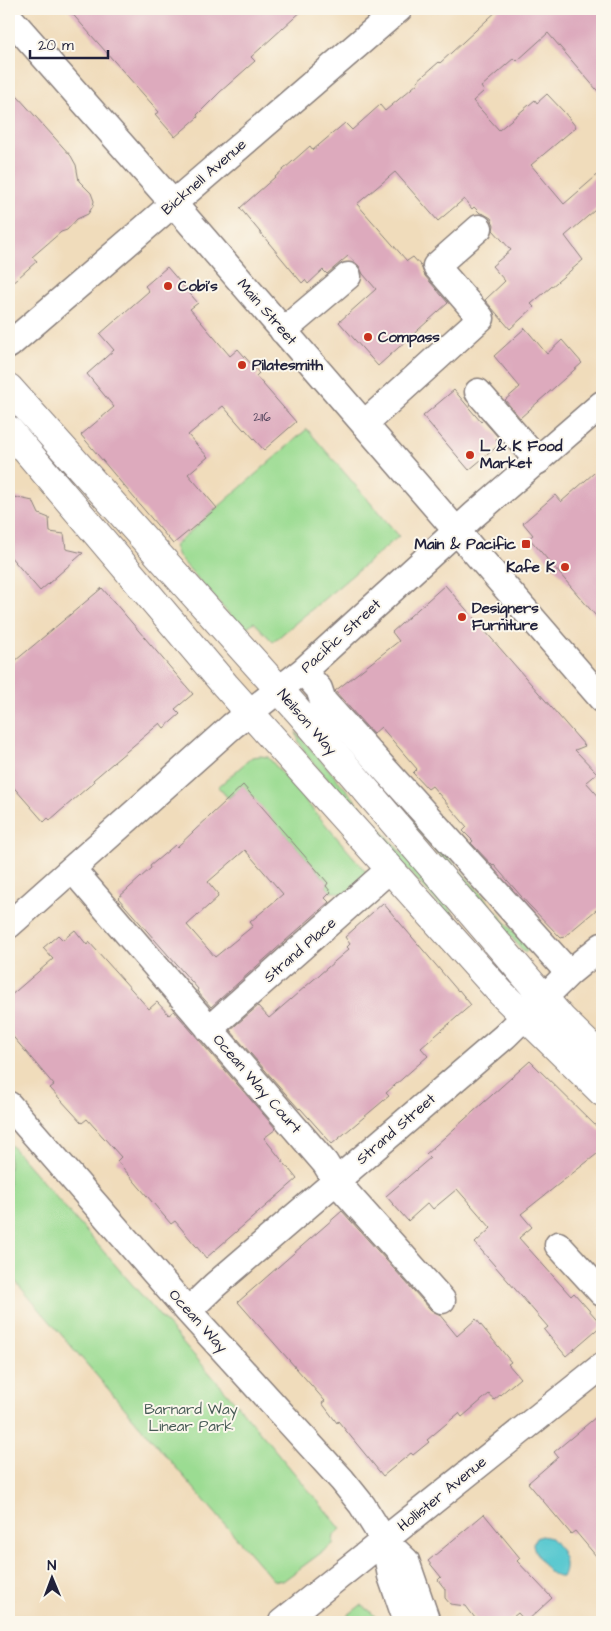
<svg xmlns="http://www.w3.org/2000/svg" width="611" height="1631" font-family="'Architects Daughter',sans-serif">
<rect width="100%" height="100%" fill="#fbf7ec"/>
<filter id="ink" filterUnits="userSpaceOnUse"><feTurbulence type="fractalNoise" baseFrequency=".02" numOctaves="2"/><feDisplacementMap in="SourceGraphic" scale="10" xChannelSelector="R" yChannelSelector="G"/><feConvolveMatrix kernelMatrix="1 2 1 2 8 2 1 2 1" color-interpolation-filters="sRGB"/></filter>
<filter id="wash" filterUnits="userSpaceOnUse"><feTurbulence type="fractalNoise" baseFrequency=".0096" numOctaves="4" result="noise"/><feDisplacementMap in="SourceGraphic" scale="20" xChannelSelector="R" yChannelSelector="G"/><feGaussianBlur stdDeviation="1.12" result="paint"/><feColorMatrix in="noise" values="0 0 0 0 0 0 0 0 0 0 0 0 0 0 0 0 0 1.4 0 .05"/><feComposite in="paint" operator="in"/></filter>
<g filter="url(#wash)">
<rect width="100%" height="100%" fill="#f0dcbb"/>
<path fill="#9bdc92" stroke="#5e7f66" d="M307,429l92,107 -126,106 -19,-20 -11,8 -65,-74 -4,-10z
M327,718l202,231 -4,4 -203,-231z
M296,732l157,180 -2,3h-3l-140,-158 -9,-15z
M260,756l8,1 100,117 -24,21 -7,-3h-6l-5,-6 2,-3 -85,-97 -15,12 -10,-11 34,-30z
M9,1143l231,265 101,121 -7,6 -1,9 -50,37 -10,-1 -264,-306z
M361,1605l8,5 11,12h-41z"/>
<path fill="#5bc9d0" stroke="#3e7686" d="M541,1536l10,2c10,11 19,25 11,39 -11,2 -29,-24 -29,-34l3,-5z"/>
<g id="blocks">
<path fill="#ddaabd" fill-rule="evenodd" d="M68,9h236l-53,48 4,4 -35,31 -23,23 1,2 -23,20 -20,-23 4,-2z
M499,9h103v87l-54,-63 -31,28 -3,-3 -33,29 3,4 -11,10 26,29 36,-30 2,3 10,-9 17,18 12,15 -45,38 33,39 38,-33v33l-37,32 18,24 -52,44 3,3 -24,22 -25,-29 20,-19 -13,-15 19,-16 -18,-20 1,-5 -3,-7 -7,-4 -4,-1 -6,-6 -2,2 -8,-10 -26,22 -43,-49 -38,32 50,57 6,-4 8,9 4,10 23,27 -70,63 -39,-44 37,-33 -13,-15 -4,-8 -11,-10 -21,18 -4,-4 -15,14 -3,-4 -3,3 -62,-75 70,-62 3,4 32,-27 7,7 28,-25 5,6 33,-28 -1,-2 22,-19 1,1z
M9,87l62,69 5,9 3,16 12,12 3,8 -1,5 -5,8 -11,5 -10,11 -6,2 -29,25 5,4 -28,25z
M167,267l31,36 -8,6 40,47 8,-7 21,24 -3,3 40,46 -32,28 -19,-21 -1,1 -21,-24 -35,29 20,22 -20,17 29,34 -44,36 -92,-109 33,-28 -27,-33 27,-24 -14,-16 49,-43 -4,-5z
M525,328l22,26 15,-14 20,23 -62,55 -15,-18 15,-13 -26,-31z
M454,390l27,32 2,-2 15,17 -2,2 4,5 -31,26 -46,-54z
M602,466v157l-73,-85 4,-3 -10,-12 32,-28 6,7z
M9,496l24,5 6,13 10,4 1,14 14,2 2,15 17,4 -43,38 -31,-36z
M445,585l140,161 -10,4 22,23 -11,9 16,18v105l-38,32 -3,1 -33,-34 -34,-39 -1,1 -22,-23 2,-2 -10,-10 4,-4 -35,-41 -4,3 -15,-16 4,-4 -36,-42 -8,7 -38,-43 64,-50 -7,-9z
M102,588l91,106 -18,15 5,5 -16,14 -4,-5 -67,57 1,2 -44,38 -2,-2 -4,4 -35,-40v-116z
M243,785l85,98 -2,3 5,6 -6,6 4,4 -118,105 -14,-16 1,-2 -80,-91 33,-30 -1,-2 25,-21 2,2zM245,850l38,44 -33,28 3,4 -38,31 -28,-32 31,-28 -1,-2 1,-1 -10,-12z
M383,903l75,88 1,-1 12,15 -50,43 7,8 -42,37 3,3 -57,48 -32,-36 -1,1 -69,-79 28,-24 11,12 80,-69 -2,-2 3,-3 -5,-7z
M75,930l12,15 2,-3 60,67 8,-7 12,13 5,-4 102,118 -12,9 33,41 -91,79 -31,-37 -4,3 -54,-63 4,-4 -34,-38 -5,4 -32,-35 4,-3 -45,-53v-35l44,-38 -10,-11 15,-13 5,5z
M530,1061l72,71v18l-81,64 11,13 -13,11 52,58 3,-3 28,32 -36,31 -22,-26 4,-3 -73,-84 16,-15 -34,-39 -24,20 -5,-6 -20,18 -22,-25 44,-38 -4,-4z
M342,1211l89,99 8,4 18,22 19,-17 35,43 -3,2 12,14 -26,22 -5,-6 -27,23 -3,-4 -32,27 2,2 -16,13 -2,-2 -28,23 -45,-55 -1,2 -15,-20 3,-2 -87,-99z
M602,1412v151l-27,-32 -4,3 -43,-51 30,-26 -4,-5z
M484,1514l36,44 -3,3 35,37 -26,24 -8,-9 -11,9h-29l-12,-16 -16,-2 -5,-6v-9l-7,-9 3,-3 -13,-16z"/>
</g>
</g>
<g filter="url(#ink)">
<use href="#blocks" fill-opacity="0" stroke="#897f7b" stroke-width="1"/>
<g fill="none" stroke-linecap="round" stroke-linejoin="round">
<g stroke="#897f7b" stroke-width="29">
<path id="minor" d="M9,17l164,186 429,496
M283,331l65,-55
M9,345l390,-336
M478,392l60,69
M364,424l117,-106 -45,-52 43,-38
M303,671l16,18 4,12 246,272
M72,869l253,294 11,18 13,15 93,104
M9,925l223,-199 71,-55 171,-156 128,-111
M209,1029l181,-160
M9,1105l179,206 154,169 20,25 22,35 22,21 21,61
M558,1245l44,48
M188,1311l27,-26 290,-249 64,-63 33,-27
M384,1540l7,36 16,46
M282,1622l320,-256"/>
</g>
<g stroke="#897f7b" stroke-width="30">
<path id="major" d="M9,388l292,326 261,305 40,39
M9,430l216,255 276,308 101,99"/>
</g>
<use href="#minor" stroke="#fff" stroke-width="26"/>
<use href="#major" stroke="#fff" stroke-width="28"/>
</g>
</g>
<g fill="#c8321e" stroke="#fbf7ec" stroke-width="2">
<circle cx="168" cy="286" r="5"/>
<circle cx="368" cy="337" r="5"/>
<circle cx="242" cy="365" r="5"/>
<circle cx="470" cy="455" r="5"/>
<rect x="521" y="539" width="10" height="10" rx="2.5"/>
<circle cx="565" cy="567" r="5"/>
<circle cx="462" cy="617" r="5"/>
</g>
<g text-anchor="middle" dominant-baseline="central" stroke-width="4" stroke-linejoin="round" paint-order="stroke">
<g font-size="12" fill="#51445c">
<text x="262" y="417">2116</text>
</g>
<g font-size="15" fill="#22223b" stroke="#fbf7ec">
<text transform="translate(204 177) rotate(-41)">Bicknell Avenue</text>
<text transform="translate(267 312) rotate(49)">Main Street</text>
<text transform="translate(341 636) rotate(-42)">Pacific Street</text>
<text transform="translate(307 722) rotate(49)">Neilson Way</text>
<text transform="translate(300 950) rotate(-41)">Strand Place</text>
<text transform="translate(257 1084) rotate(49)">Ocean Way Court</text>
<text transform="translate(396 1129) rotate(-41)">Strand Street</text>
<text transform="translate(198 1321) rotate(48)">Ocean Way</text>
<text transform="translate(442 1494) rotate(-39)">Hollister Avenue</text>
</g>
<g font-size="15" font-weight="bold" fill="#22223b" stroke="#fbf7ec" text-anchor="start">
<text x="178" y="286">Cobi's</text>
<text x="378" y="337">Compass</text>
<text x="252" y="365">Pilatesmith</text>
<text x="480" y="446">L &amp; K Food<tspan x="480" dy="17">Market</tspan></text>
<text x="516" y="544" text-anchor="end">Main &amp; Pacific</text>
<text x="555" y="567" text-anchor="end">Kafe K</text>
<text x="472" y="608">Designers<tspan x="472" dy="17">Furniture</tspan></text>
</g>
<g font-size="15" fill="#465a55" stroke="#fbf7ec">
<text x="191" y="1409">Barnard Way<tspan x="191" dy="17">Linear Park</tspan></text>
</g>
</g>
<rect width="611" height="1631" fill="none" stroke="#fbf7ec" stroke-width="30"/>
<g transform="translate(52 1578) rotate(359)" stroke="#fbf7ec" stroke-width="4" paint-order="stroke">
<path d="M0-4L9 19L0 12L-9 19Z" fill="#22223b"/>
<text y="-8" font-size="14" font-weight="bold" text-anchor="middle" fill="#22223b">N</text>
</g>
<path d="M30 50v8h78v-8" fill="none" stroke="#22223b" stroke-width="2.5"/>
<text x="38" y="50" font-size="15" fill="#22223b" stroke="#fbf7ec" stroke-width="4" paint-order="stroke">20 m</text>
</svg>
